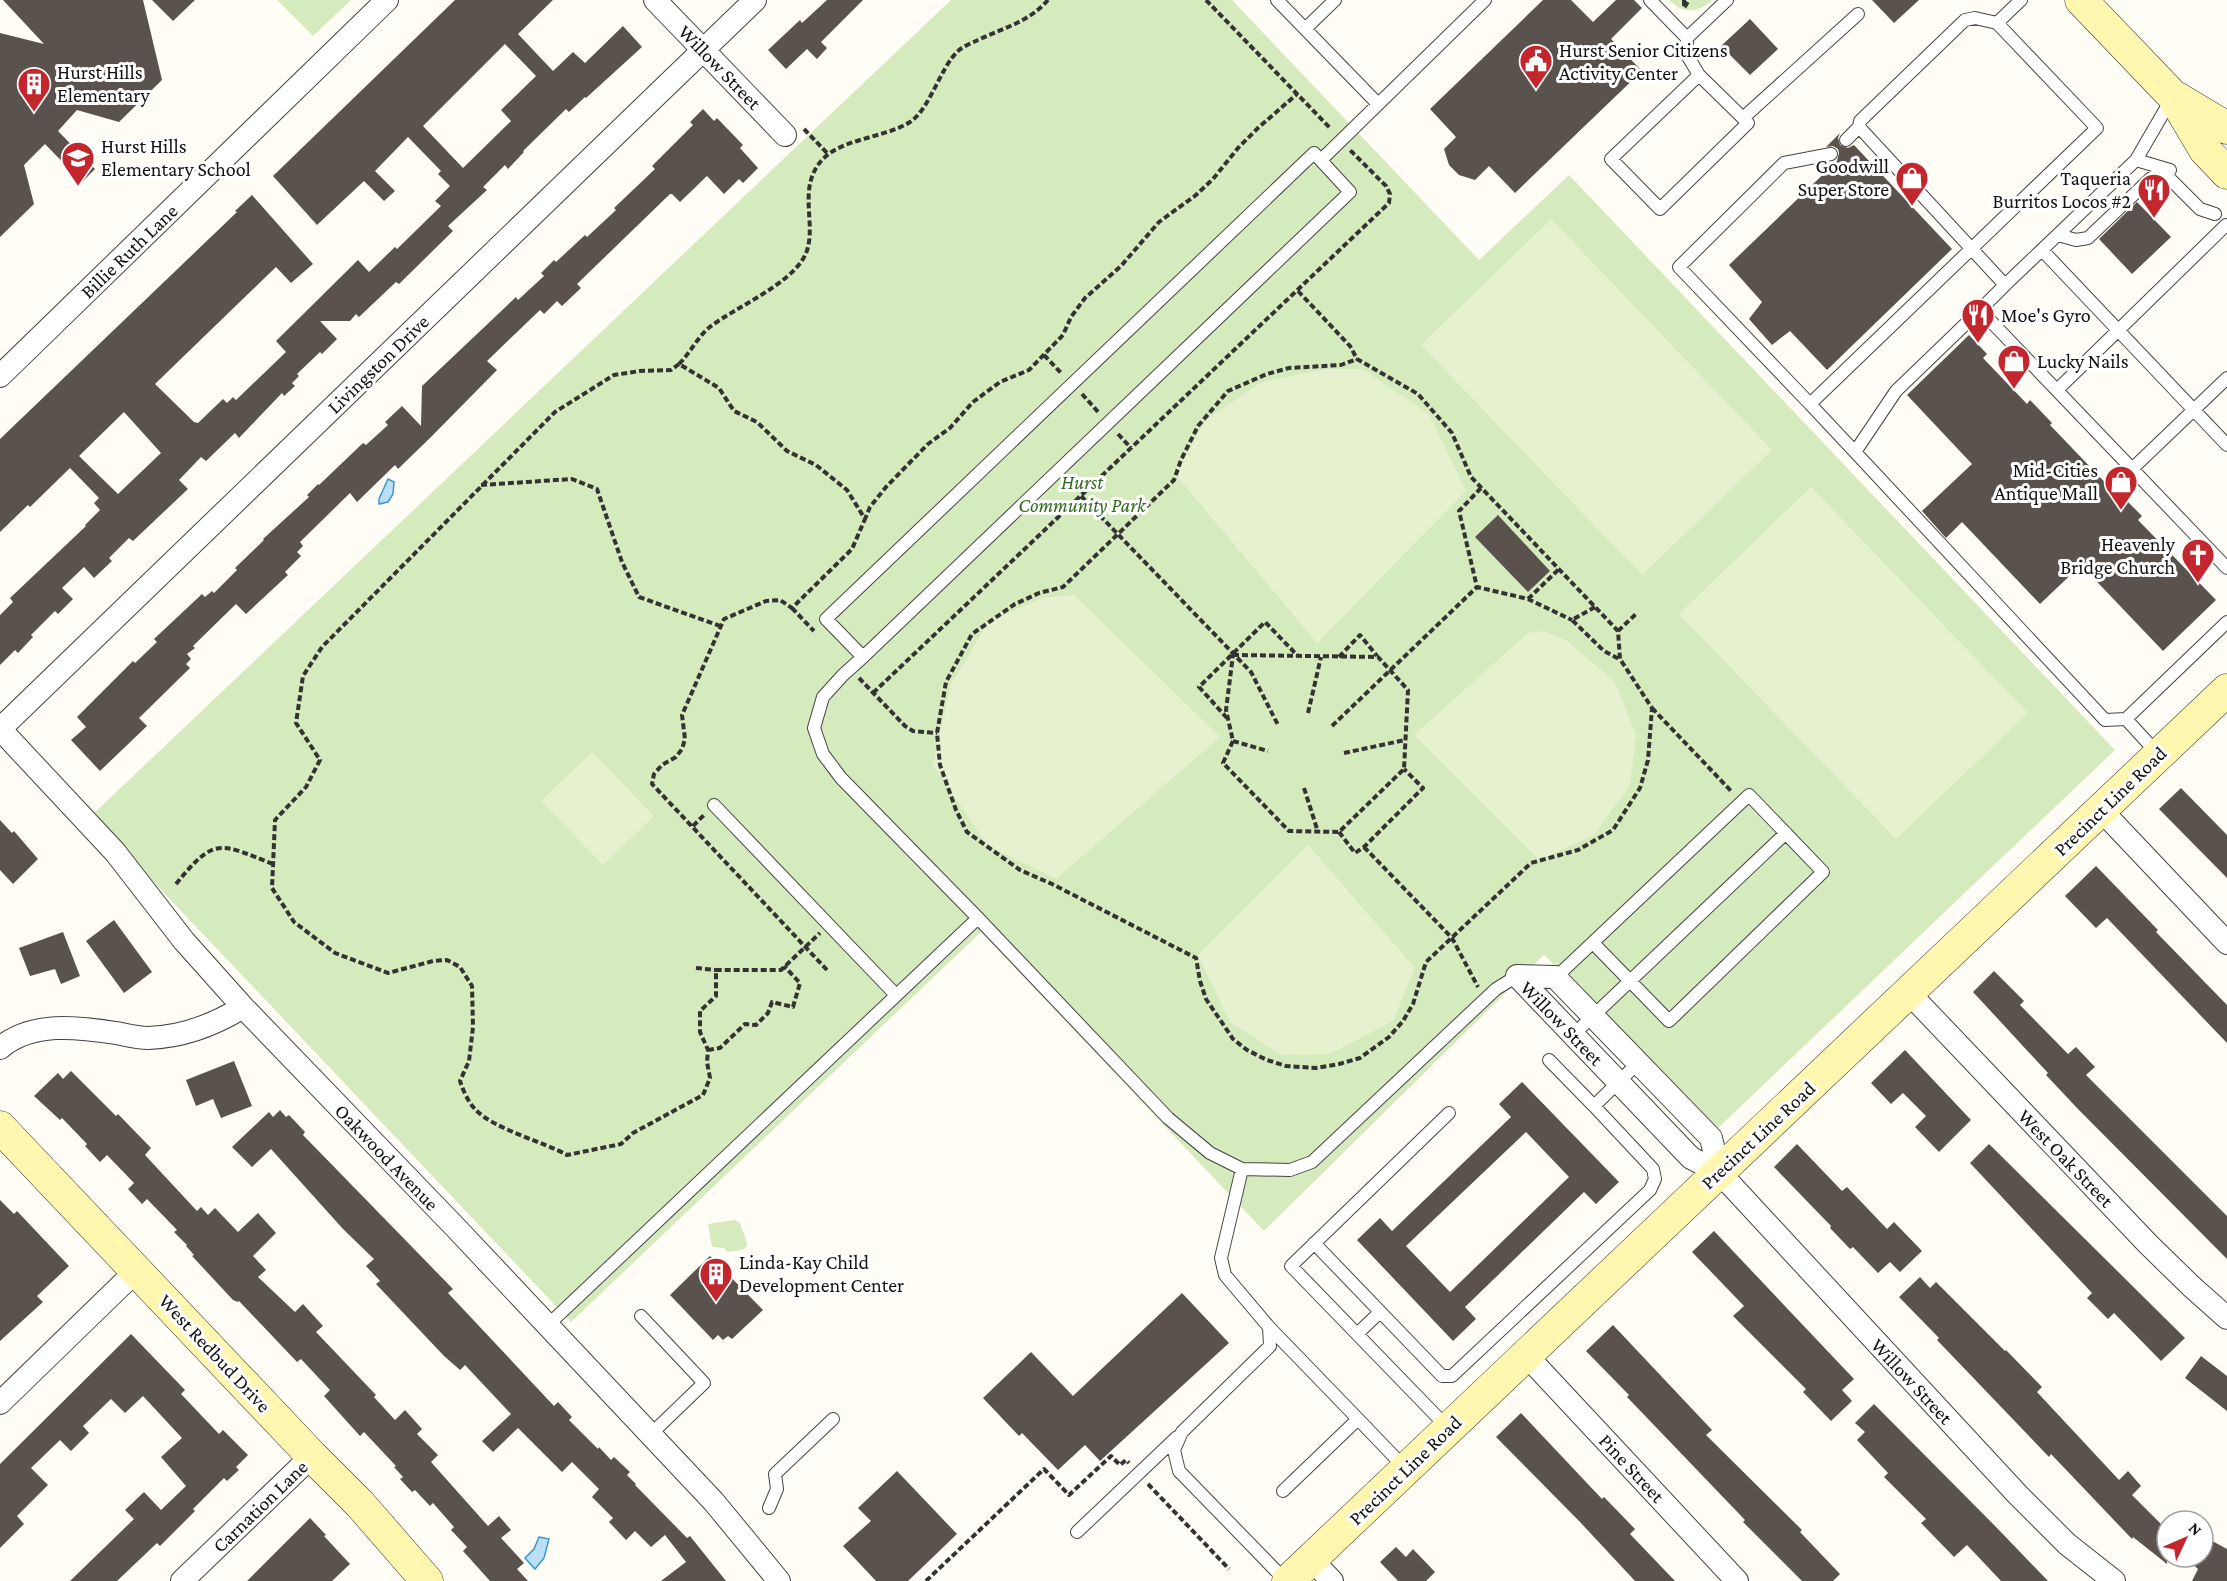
<svg xmlns="http://www.w3.org/2000/svg" width="2227" height="1581" font-family="'Crimson Pro',serif">
<rect width="100%" height="100%" fill="#fffdf5"/>
<path fill="#d5ebbd" d="M277,0h74l-38,36z
M951,0h281l247,260 90,-85 546,575 -397,378 -174,-173 -280,276 -283,-299 -410,390 -480,-506z
M1669,0h43c-15,14 -29,14 -43,0z
M735,1220l5,3c2,8 7,15 7,23l-5,4 -15,2 -3,-4 -12,-1 -4,-23z"/>
<path fill="#e6f2cf" d="M1551,219l221,231 -130,125 -221,-230z
M1326,369h36l67,45 37,77 -149,152 -142,-169 31,-54 56,-38z
M1811,487l217,226 -132,126 -217,-225z
M1074,595l146,142 -164,142 -69,-34 -54,-81 18,-79 37,-63 54,-24z
M1544,631l23,10 48,41 21,53 -6,50 -36,50 -55,25 -125,-125 114,-102z
M592,752l62,64 -51,49 -62,-64z
M1308,845l107,123 -22,53 -63,33 -48,1 -52,-33 -32,-67z"/>
<path fill="#b9e0f7" stroke="#3f96cf" stroke-width="1.5" d="M388,479l6,3 -1,12 -5,8 -9,2v-5z
M539,1537l10,2 -5,19 -9,11 -10,-11 9,-9z"/>
<path fill="#5a524d" fill-rule="evenodd" d="M3,0h140l19,80 -43,42 -42,-12 -19,21 37,38 -13,13 -37,-38 -21,21 10,39 -34,33v-204l44,11z
M152,0h43l-22,21z
M455,0h98l-35,34 35,37 20,-19 12,11 38,-37 19,21 -56,51 -1,-1 -16,15 -3,-3 -43,42 1,1 -16,17 -3,-4 -22,22 4,3 -39,36 5,5 -54,53 -3,-2 -37,35 -3,-3 -6,7h-30l17,18 -15,15 -2,-2 -23,22 2,2 -7,7 3,3 -11,10 -2,-3 -43,45 -4,-5 -29,28 -5,-4 -22,23 9,9 -55,52 -4,-3 -20,20 3,3 -18,17 -10,-11 -22,21 11,11 -15,15 -3,-3 -24,24 2,2 -15,16 -3,-3 -15,15v-50l13,-13 -3,-4 76,-72 -1,-1 15,-15 -6,-7 5,-5 -29,-30 -40,39 -2,-2 -28,27v-93l237,-227 -2,-1 17,-16 61,69 -22,19 -15,-16 -121,117 39,38 4,1 25,-24 4,4 6,-6 3,3 50,-48 -10,-11 82,-81 11,12 26,-25 2,2 44,-43 -6,-5 15,-15 -12,-12 3,-3 -33,-34 -33,34 20,20 -11,10 -20,-20 -47,44 -44,-49zM505,44l31,32 -35,34 10,11 -48,47 -40,-42zM124,412l37,41 -43,41 -39,-38z
M827,0h36l-42,42 6,6 -10,11 -10,-10 -21,20 -18,-19 32,-30 2,3z
M1543,0h28l22,22 23,-22h18l8,8 -31,31 31,32 -127,122 -26,-27 -14,14 -16,-5 -10,-10 -5,-16 12,-12 -26,-28z
M1872,0h47l-25,23z
M1750,19l28,30 -28,26 -29,-29z
M703,109l11,12 3,-3 26,27 -3,3 18,20 -15,15 -4,-4 -15,15 -17,-18 -27,26 -8,-8h-2l-93,90 4,4 -19,18 -5,-5 -13,13 -4,-4 -53,51 10,9 -66,67 -33,32 -3,-4 -38,37 -7,-9 -50,49 3,4 -6,6 4,4 -16,16 3,3 -42,39 -10,-10 -43,42 2,2 -8,6 4,5 -5,5 4,4 -51,50 8,8 -47,45 -29,-31 15,-13 -9,-10 56,-56 2,2 22,-21 -3,-3 48,-45 3,3 7,-6 2,2 23,-23 -2,-2 29,-28 -1,-1 46,-42 -2,-2 11,-11 1,1 44,-42 3,2 22,-20 -3,-3 17,-16 19,20 1,-40 94,-89 2,3 26,-24 -3,-3 13,-13 2,2 29,-27 2,2 29,-27 -2,-2 41,-39 -3,-3 41,-41 -3,-3z
M1840,133l-2,5 2,7 8,3 6,-3 98,104 -125,121 -37,-39 -18,14 -23,-26 13,-17 -33,-37 108,-104 2,-8 -1,-4 -5,-3 -7,1z
M2137,202l34,35 -39,37 -33,-35z
M1969,335l18,19 -4,4 44,46 3,-4 22,23 -2,2 69,72 2,-2 21,21 -4,4 78,80 -53,51 -82,-86 -41,39 -78,-82 -16,16 -24,-27 50,-47 -65,-69z
M1498,515l52,56 -22,21 -53,-55z
M2181,788l46,47v43l-68,-69z
M0,820l12,13 2,-2 24,28 -25,25 -13,-14z
M2096,866l62,64 -2,2 71,73v38l-120,-125 -11,10 -31,-32z
M114,920l38,52 -28,21 -38,-52z
M63,932l17,44 -19,8 -6,-15 -25,7 -11,-28z
M1994,971l30,30 -4,4 48,49 8,-7 19,20 -9,8 141,141v43l-150,-151 -31,-33 2,-2 -75,-81z
M1905,1050l66,70 -32,32 -24,-25 11,-11 -23,-23 -12,11 -20,-21z
M234,1061l18,45 -31,12 -8,-19 -17,7 -10,-26z
M71,1071l45,45 2,-2 33,34 -6,7 52,56 4,-4 7,8 7,-7 23,24 20,-19 18,20 -23,23 13,14 -8,7 37,35 8,-8 20,22 -7,6 60,63 -2,2 21,23 10,-10 17,19 -5,5 21,21 -7,7 57,64 11,-10 12,14 -10,8 23,25 -7,6 11,12h-38l-27,-30 4,-4 -16,-17 3,-3 -21,-24 -3,3 -15,-16 -3,2 -12,-13 3,-2 -9,-10 2,-1 -32,-34 -4,4 -36,-40 6,-6 -29,-31 -4,3 -58,-61 -1,1 -5,-2 -41,-44 2,-1 -8,-9 1,-1 -13,-13 3,-2 -30,-31 -5,5 -14,-15 6,-6 -27,-28 -7,7 -15,-16 2,-2 -25,-26 -2,2 -26,-24 24,-23 5,6z
M1522,1082l97,100 -23,22 -12,-12 -119,115 11,12 -23,22 -96,-101 23,-22 12,13 119,-114 -12,-13zM1526,1132l43,45 -119,115 -44,-46z
M280,1110l6,7 3,-2 16,17 -2,3 150,154 -5,4 106,113 4,-4 14,15 -3,3 29,29 1,-2 12,13 3,-3 16,15 -3,3 9,9 -1,1 52,53 3,-2 36,45h-65l25,-19 -21,-27 -14,12 -16,-16 -9,9 -17,-18 4,-4 -21,-21 7,-8 -27,-27 -10,10 -44,-44 -25,24 -11,-11 29,-27 -46,-49 -5,5 -16,-14 -68,-72 4,-3 -14,-15 8,-7 -31,-30 -72,-80 -19,18 -20,-20 37,-35 4,5z
M1797,1144l45,47 5,-4 40,42 7,-7 28,29 -22,21 -10,-10 -12,11 -25,-26 -3,2 -20,-21 1,-2 -57,-59z
M1989,1144l196,194 -24,23 -47,-48 -6,6 -21,-21 5,-5 -122,-130z
M0,1200l14,14 3,-3 52,55 -32,30 6,6 -43,39z
M1714,1231l140,148 -12,11 10,11 -21,20 -28,-29 3,-3 -73,-73 11,-10 -52,-54z
M710,1256l53,54 -31,29 -4,-3 -5,4 -5,-5 -5,5 -43,-45z
M1920,1277l10,11 6,-6 69,69 1,-1 36,37 -5,5 82,88 9,-9 13,15 -9,9 35,35v34l-34,-27 -1,2 -81,-85 -2,3 -112,-117 2,-2 -40,-41z
M1182,1293l47,50 -129,118 -15,-16 -27,25 -36,-37 -3,3 -36,-38 48,-46 42,44z
M1613,1325l99,105 -6,5 96,95 -2,2 40,42 -7,7h-31l-59,-59 2,-2 -118,-123 2,-2 -43,-44z
M131,1334l54,56 -4,4 38,40 4,-4 25,25 -12,12 3,3 -12,11 -3,-3 -31,31 2,2 -35,35 -3,-3 -40,38h-47l64,-62 -9,-9 19,-18 17,18 25,-24 -25,-29 21,-19 -39,-42 -18,17 -14,-14 -28,27 6,7 -18,18 -11,-11 -29,28 17,17 -31,31 7,8 -24,24v-84z
M2201,1356l26,20v35l-42,-33z
M1874,1404l124,125 50,52h-47l-34,-36 -13,12 -33,-34 5,-4 -42,-42 4,-4 -31,-33 8,-8 -10,-9z
M1521,1413l81,86 2,-2 31,32 -5,5 45,47h-40l-55,-59 -84,-85z
M897,1471l60,63 -49,47h-32l-33,-35 28,-25 -13,-13z
M310,1518l16,17 -2,1 26,28 -18,17h-85z
M2203,1536l24,13v32h-35l6,-12 -14,-12h19z
M1396,1547l10,10 7,-8 22,23 -9,9h-28l-18,-19z"/>
<g fill="none" stroke-linecap="round" stroke-linejoin="round">
<g stroke="#444" stroke-width="14">
<path id="lane" d="M1277,0l101,104
M1650,0l37,38
M2021,0l-24,23 -22,-5 -10,2 -105,101 -1,6 146,158 131,-125 36,-62
M1305,29l30,-29
M1699,75l-88,84 49,50 88,-86 -49,-48 -12,-20v-17l40,-38
M1743,118l115,-104
M1846,140l13,-13
M1321,160l164,-160
M2136,160l34,10
M2058,235l18,5 12,-2 62,-59 8,-5 10,3 32,32 15,5
M2042,250l185,195
M2005,285l-25,25 247,258
M1980,310l-84,81 -41,61 250,268 21,-1
M2057,390l169,-165 1,1
M1810,404l-131,-137 105,-104 47,-9
M1855,452l-45,-48 287,-276 -100,-105
M2132,469l95,-91
M863,657l-37,-38 488,-466 36,39 -487,465 -20,18 -20,22 -9,31 9,26 18,24 137,140 190,200 42,35 32,16 48,1 22,-8 184,-173 21,-13
M2158,754l-32,-35 101,-97
M714,805l182,190
M1553,980l196,-185 74,77 -154,149 -76,-78
M1573,1035l213,-202
M1549,1060l45,46 44,-43
M1242,1169l-21,89 4,17 44,52 1,19 -88,86 -8,18 5,21 107,110
M1314,1243l128,133h10l198,-186 5,-11 -2,-10 -59,-63
M641,1316l63,67 -54,52
M547,1326l431,-408
M1269,1327l89,92 -75,72
M1357,1334l23,-22
M1358,1419l47,49
M1448,1428l-157,-162 158,-153
M769,1508l8,-19 -2,-15 58,-55
M1077,1532l100,-95"/>
</g>
<g stroke="#444" stroke-width="24">
<path id="street" d="M655,0l130,135
M0,376l387,-376
M0,729l115,123 69,89 59,66 213,221 258,274 65,79
M0,729l755,-729
M2101,810l126,133
M1517,976l174,182 28,14 299,323 49,49 47,37
M1517,976l38,1 156,161 8,34
M1909,993l239,251 43,42 36,32
M0,1048c32,-27 77,-21 116,-15 10,2 21,5 32,5 34,-1 66,-13 95,-31
M1526,1355l211,226
M0,1403l137,-133
M1311,1559l21,22
M182,1581l130,-125"/>
</g>
<g stroke="#333" stroke-width="33">
<path id="secondary" d="M2081,0l92,96 32,54 22,23
M2177,98l50,30
M0,1127l312,329 48,48 67,77
M1288,1581l939,-891"/>
</g>
<path stroke="#333" stroke-width="4" stroke-dasharray="6 3" stroke-linecap="butt" d="M1048,0c-19,22 -45,28 -70,40 -6,3 -15,6 -20,11 -18,17 -28,58 -48,71 -25,16 -67,16 -87,37 -29,30 -2,71 -20,100 -17,27 -66,48 -92,67 -13,10 -20,26 -32,38l40,24 15,23 23,11 30,29 29,14 31,25 18,29 5,-12 16,-20 42,-43 22,-16 23,-26 27,-20 29,-12 34,-35 8,-18 14,-19 36,-32 38,-44 37,-27 17,-16 25,-31 20,-20 39,-34
M1206,0l125,129
M1684,0v8l5,-8
M804,129l24,25
M1298,291l52,55 7,13 61,35 34,39 19,44 147,154 2,28 32,49 -4,52 -8,28 -27,42 -35,20 -47,13 -105,99 -13,42 -10,17 -14,16 -29,21 -21,6 -23,4 -30,-2 -19,-6 -20,-10 -14,-11 -27,-40 -6,-18 -4,-23 -144,-74 -32,-14 -53,-38 -11,-22 -16,-45 -3,-32 9,-51 26,-48 43,-30 24,-11 24,-6 111,-107 7,-20 17,-34 30,-35 39,-17 22,-6 52,-3 16,-6
M1044,355l18,19
M679,364l-8,6 -31,1 -26,4 -59,37 -233,235 -19,29 -7,47 24,37 -14,27 -31,33 -3,68 22,34 41,31 53,20 45,-12 14,-1 13,7 12,19 1,41 -4,34 -9,20c3,9 8,21 15,28 18,20 67,32 92,46l54,-11 12,-11 70,-38 7,-17 -3,-16 1,-12 -8,-18v-21l16,-15v-26h65l39,-37
M1082,394l17,19
M1118,434l13,14
M481,485l91,-6 25,10 25,73 17,35 81,29
M1481,488l-22,23 18,76 51,12 44,21
M1081,496l170,176 27,53
M1528,599l31,-30
M1595,607l-23,13 32,31 15,8
M792,608l22,23
M1618,631l19,-18
M1233,655l145,2 30,33 -4,79 -65,63 -50,-1 -66,-68 10,-22 -7,-31z
M1339,657l21,-22 17,21
M859,678l46,48 8,5 24,2
M873,693l516,-490 1,-9 -4,-8 -36,-36
M1652,708l80,84
M1308,713l13,-56
M1227,718l-28,-31 66,-65 33,34
M1332,726l145,-139
M1233,741l35,10
M1344,753l61,-13
M1304,788l14,44
M693,826l12,-12
M1339,832l16,21 9,-6 59,-59 -19,-19
M1364,847l88,91 26,49
M176,884c39,-48 43,-41 97,-20
M696,968l20,2
M827,970l-175,-186 2,-10 8,-9 14,-8 6,-8 3,-10 -3,-24 42,-96 42,-18 14,-1 12,8 60,-59 13,-30
M708,1050l12,-2 25,-24 11,1 12,-12 4,-11 21,5 7,-24 -16,-17
M1148,1484l81,85
M926,1581l118,-112 25,26 42,-39 9,9 6,-5 3,3"/>
<use href="#lane" stroke="#fff" stroke-width="12"/>
<use href="#street" stroke="#fff" stroke-width="22"/>
<use href="#secondary" stroke="#fff6b0" stroke-width="32"/>
</g>
<defs>
<g id="civic-pin" transform="scale(1.725)"><path d="M0 17L-7.5 6A9.5 9.5 0 1 1 7.5 6Z" fill="#c4262e" stroke="#fff"/><path d="M-.6-6.5H3V-4.5H.6V-3L4-1V1h2V6H-6V1h2V-1L-.6-3ZM-1.2 2.5V6h2.4V2.5Z" fill="#fff"/></g>
<g id="building-pin" transform="scale(1.725)"><path d="M0 17L-7.5 6A9.5 9.5 0 1 1 7.5 6Z" fill="#c4262e" stroke="#fff"/><path d="M-4-6H4V6H1V3H-1V6H-4ZM-2.5-4.3h1.7v1.8h-1.7ZM.8-4.3h1.7v1.8H.8ZM-2.5-1h1.7V.8h-1.7ZM.8-1h1.7V.8H.8Z" fill="#fff"/></g>
<g id="school-pin" transform="scale(1.725)"><path d="M0 17L-7.5 6A9.5 9.5 0 1 1 7.5 6Z" fill="#c4262e" stroke="#fff"/><path d="M0-5L7-2L0 1L-7-2ZM-4 1L0 2.5L4 1V4Q0 6-4 4Z" fill="#fff"/></g>
<g id="shop-pin" transform="scale(1.725)"><path d="M0 17L-7.5 6A9.5 9.5 0 1 1 7.5 6Z" fill="#c4262e" stroke="#fff"/><path d="M-5-2.5h2.3a2.7 3.5 0 0 1 5.4 0H5L5.5 6h-11ZM-1.5-2.5h3a1.5 2.3 0 0 0-3 0Z" fill="#fff"/></g>
<g id="restaurant-pin" transform="scale(1.725)"><path d="M0 17L-7.5 6A9.5 9.5 0 1 1 7.5 6Z" fill="#c4262e" stroke="#fff"/><path d="M-5-6h1v4h1v-4h1v4h1v-4h1v5L-1.5 .5V6h-2V.5L-5-1ZM5-6V6H3V1.5H1.5Q1.5-4 5-6Z" fill="#fff"/></g>
<g id="church-pin" transform="scale(1.725)"><path d="M0 17L-7.5 6A9.5 9.5 0 1 1 7.5 6Z" fill="#c4262e" stroke="#fff"/><path d="M-1.2-6h2.4v3.5h3.3v2.4h-3.3V6h-2.4V-.1h-3.3v-2.4h3.3Z" fill="#fff"/></g>
</defs>
<g fill-rule="evenodd">
<use href="#civic-pin" x="1536" y="61"/>
<use href="#building-pin" x="34" y="84"/>
<use href="#school-pin" x="78" y="158"/>
<use href="#shop-pin" x="1912" y="178"/>
<use href="#restaurant-pin" x="2154" y="190"/>
<use href="#restaurant-pin" x="1978" y="315"/>
<use href="#shop-pin" x="2014" y="361"/>
<use href="#shop-pin" x="2121" y="482"/>
<use href="#church-pin" x="2198" y="555"/>
<use href="#building-pin" x="716" y="1274"/>
</g>
<g text-anchor="middle" dominant-baseline="central" stroke-width="6" stroke-linejoin="round" paint-order="stroke">
<g font-size="20" fill="#111" stroke="#fff" text-anchor="start">
<text x="1559" y="50">Hurst Senior Citizens<tspan x="1559" dy="23">Activity Center</tspan></text>
<text x="57" y="72">Hurst Hills<tspan x="57" dy="23">Elementary</tspan></text>
<text x="101" y="146">Hurst Hills<tspan x="101" dy="23">Elementary School</tspan></text>
<text x="1889" y="166" text-anchor="end">Goodwill<tspan x="1889" dy="23">Super Store</tspan></text>
<text x="2131" y="178" text-anchor="end">Taqueria<tspan x="2131" dy="23">Burritos Locos #2</tspan></text>
<text x="2001" y="315">Moe's Gyro</text>
<text x="2037" y="361">Lucky Nails</text>
<text x="2098" y="470" text-anchor="end">Mid-Cities<tspan x="2098" dy="23">Antique Mall</tspan></text>
<text x="2175" y="544" text-anchor="end">Heavenly<tspan x="2175" dy="23">Bridge Church</tspan></text>
<text x="739" y="1262">Linda-Kay Child<tspan x="739" dy="23">Development Center</tspan></text>
</g>
<g font-size="20" fill="#111" stroke="#fff">
<text transform="translate(720 67) rotate(46)">Willow Street</text>
<text transform="translate(129 251) rotate(-44)">Billie Ruth Lane</text>
<text transform="translate(378 364) rotate(-44)">Livingston Drive</text>
<text transform="translate(2110 801) rotate(-44)">Precinct Line Road</text>
<text transform="translate(1562 1023) rotate(46)">Willow Street</text>
<text transform="translate(1758 1135) rotate(-43)">Precinct Line Road</text>
<text transform="translate(387 1157) rotate(46)">Oakwood Avenue</text>
<text transform="translate(2066 1158) rotate(46)">West Oak Street</text>
<text transform="translate(215 1353) rotate(47)">West Redbud Drive</text>
<text transform="translate(1912 1381) rotate(47)">Willow Street</text>
<text transform="translate(1632 1468) rotate(47)">Pine Street</text>
<text transform="translate(1405 1470) rotate(-44)">Precinct Line Road</text>
<text transform="translate(260 1506) rotate(-44)">Carnation Lane</text>
</g>
<g font-size="20" font-style="italic" fill="#2f6b1f" stroke="#fff">
<text x="1082" y="482">Hurst<tspan x="1082" dy="23">Community Park</tspan></text>
</g>
</g>
<g transform="translate(2185 1539) rotate(46)"><circle r="28" fill="#ffffff" stroke="#a0a0a0" stroke-width="1.5"/>
<path d="M0-4.5L10 22L0 15L-10 22Z" fill="#c4262e"/>
<text y="-9" font-size="16" font-weight="bold" text-anchor="middle" fill="#111111">N</text>
</g>
</svg>
